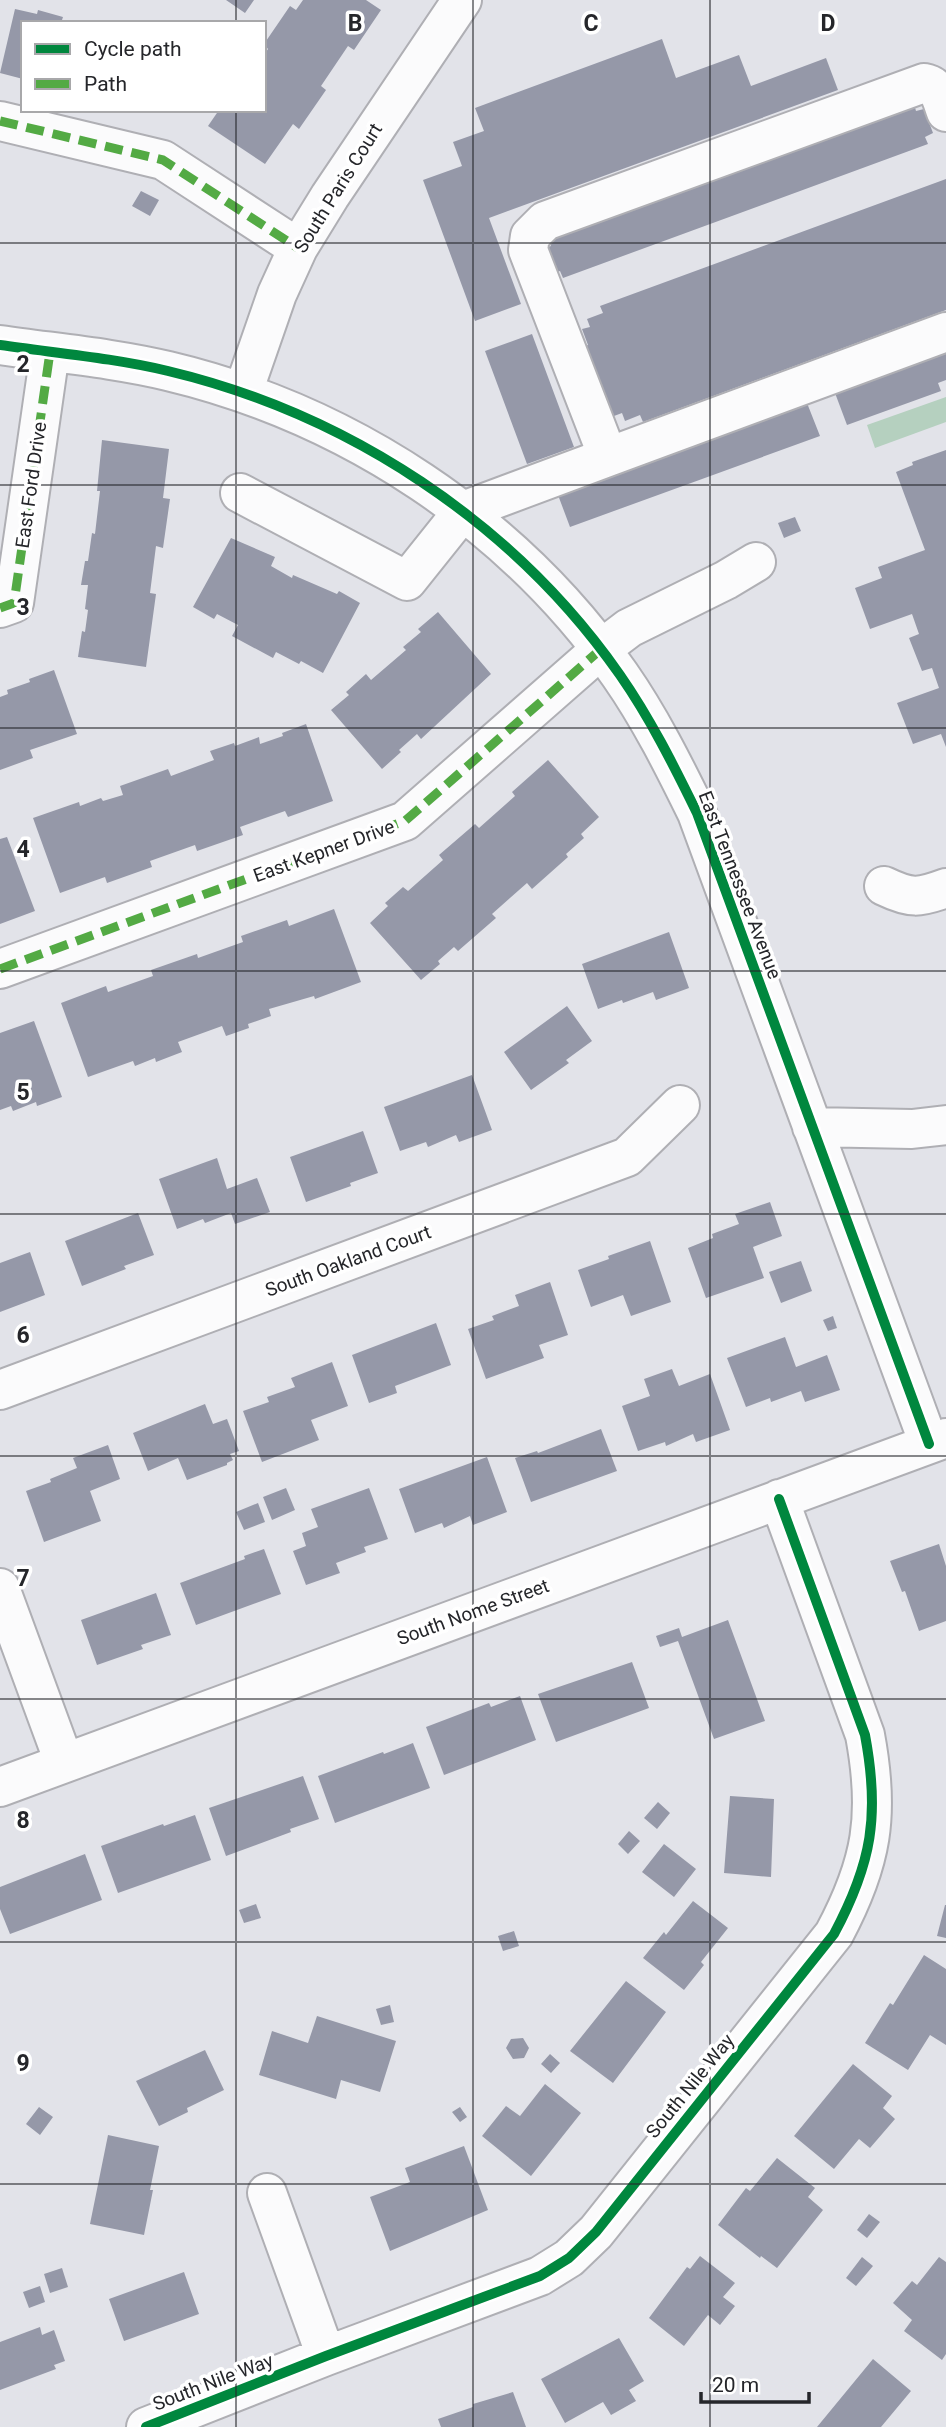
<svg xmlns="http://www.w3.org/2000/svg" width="946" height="2427" font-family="Roboto,sans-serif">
<rect width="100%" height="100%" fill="#e2e3e9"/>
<path fill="#b5d0bf" d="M946,397v25l-71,26 -8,-23z"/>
<path fill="#9598a8" d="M226,0h28l-9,13z
M303,0h63l15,10 -27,40 -6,-4 -27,40 5,4 -27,39 -6,-5 -28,40 -57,-38 11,-16h45v-55l4,-6 -4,-5 26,-38 6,4z
M15,9l22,5 1,-4 25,7 -2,6h-38v56l-23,-6z
M662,39l14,39 63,-23 12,31 75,-28 12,32 -349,128 32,86 -46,17 -52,-141 39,-14 -9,-24 31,-11 -9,-23z
M914,104l2,7 8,-2 9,24 -8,4 3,7 -365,134 -3,-7 -8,3 -9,-25 8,-3 -3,-8z
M946,179v131l-303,112 -3,-7 -15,6 -3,-8 -8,3 -6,-15 -7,3 -21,-56 8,-3 -6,-16 8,-2 -3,-8 16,-6 -3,-7z
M141,191l18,9 -9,16 -18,-10z
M532,334l42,113 -47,17 -42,-113z
M946,352v28l-8,3 3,8 -94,34 -12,-32z
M807,403l13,33 -250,91 -12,-32z
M102,440l67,9 -6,49 7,1 -7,49 -7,-2 -6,47 6,1 -10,73 -68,-10 4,-26 3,1 3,-22 -3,-1 3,-24h-7l4,-24h3l4,-28 3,1 5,-43h-3z
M946,450v297l-5,-13 -28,10 -16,-41 42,-15 -7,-20 -10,3 -13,-33 10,-4 -7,-20 -42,15 -15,-41 27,-10 -4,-11 47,-17 -29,-78 17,-7 -1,-3z
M795,517l6,14 -17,7 -6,-15z
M231,538l44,19 -4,9 21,12 1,-3 44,19 2,-3 21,12 -37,70 -22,-12 -2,3 -23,-12 -3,6 -41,-22 6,-11 -21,-11 -3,5 -21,-12z
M438,612l53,62 -70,65 -4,-5 -18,16 2,2 -19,17 -51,-59 18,-15 -3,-3 20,-18 5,6 35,-30 -3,-3 18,-15 -3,-3z
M54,670l23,64 -47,16 3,8 -33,12v-73l8,-3 -1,-4 23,-8 -1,-3z
M306,724l27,77 -45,16 -3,-6 -45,16 3,8 -46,16 -2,-6 -45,16 2,6 -45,16 -2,-6 -45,16 -27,-75 46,-16 1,4 21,-8 2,3 20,-6 -3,-9 48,-17 3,7 43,-16 -4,-9 24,-8 1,3 24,-9 1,7 23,-8 -1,-3z
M548,760l51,57 -18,17 3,4 -18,16 2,3 -36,32 -5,-6 -35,31 4,4 -38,33 -4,-4 -16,14 2,3 -19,16 -51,-57 18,-17 -3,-3 18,-16 5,4 35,-31 -4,-5 36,-31 4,4 36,-32 -3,-4z
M7,837l28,74 -35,13v-85z
M334,909l27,73 -46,17 -1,-3 -45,13 2,7 -23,8 1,4 -23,8 -4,-10 -44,16 4,10 -26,10 -1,-4 -20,8 -2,-5 -45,16 -27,-74 45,-17 2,6 45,-16 -2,-6 46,-16 1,4 45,-16 -2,-6 46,-16 2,6z
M669,932l20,56 -33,12 -3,-8 -30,11 -1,-3 -24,9 -16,-45z
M567,1006l25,35 -26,19 3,3 -38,27 -27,-38z
M34,1021l28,76 -25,9 -1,-4 -23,9 -2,-5 -11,4v-77z
M472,1075l20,55 -33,12 -3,-7 -28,12 -2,-5 -26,9 -16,-44z
M363,1131l15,42 -28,10 1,3 -45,16 -16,-45z
M217,1158l10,31 30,-11 13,34 -35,12 -4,-11 -26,10 -2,-4 -26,10 -18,-50z
M770,1202l12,34 -29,11 11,31 -58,20 -18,-50 25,-10 -1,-4 27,-10 -4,-10z
M138,1213l16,42 -30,11 2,3 -44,17 -17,-45z
M650,1241l21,61 -40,14 -8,-21 -32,12 -13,-37 31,-11 -1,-3z
M30,1252l15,43 -45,17v-49z
M801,1261l11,30 -31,12 -12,-31z
M550,1282l18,53 -29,10 5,13 -58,21 -18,-50 26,-9 -2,-4 27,-10 -4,-11z
M833,1316l4,12 -9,3 -5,-11z
M436,1323l15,42 -56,21 2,7 -28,10 -17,-48z
M785,1337l11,30 31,-12 13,35 -35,12 -4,-11 -30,11 -1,-4 -24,9 -19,-49z
M332,1362l16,44 -37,14 8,20 -57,22 -19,-51 26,-9 -2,-5 28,-10 -4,-9z
M672,1369l7,17 31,-12 20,56 -34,12 -3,-8 -27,12 -1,-4 -27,9 -16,-45 28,-10 -6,-17z
M205,1404l8,20 14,-5 12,32 -9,3 3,6 -6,3v2l-40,15 -9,-22 -30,13 -15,-38z
M601,1429l16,42 -86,31 -16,-44 22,-7 1,2 8,-3z
M108,1445l12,34 -30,12 11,30 -57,21 -18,-51 25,-9 -1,-3 27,-11 -4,-10z
M487,1457l20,55 -34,13 -3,-9 -26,12 -2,-5 -27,10 -16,-44z
M286,1488l9,22 -23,10 -9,-23z
M369,1488l19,51 -24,8 2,5 -30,11 4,10 -34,12 -13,-34 13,-5 -4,-13 16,-6 -7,-18z
M258,1503l7,19 -21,8 -8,-18z
M939,1544l7,22v55l-27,10 -14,-40 -3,1 -12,-31z
M264,1549l17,45 -85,31 -16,-42 65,-24 -1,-3z
M156,1593l15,42 -30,10 2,4 -46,16 -16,-45z
M728,1620l37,101 -51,18 -36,-98 -18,6 -4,-11 23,-8 3,9z
M632,1662l17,46 -93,34 -18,-48z
M520,1696l16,44 -92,35 -18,-48 63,-24 2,4z
M413,1743l17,45 -95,35 -17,-47 65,-24 1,2z
M303,1776l16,43 -29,10 1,3 -65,24 -17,-48z
M730,1796l44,3 -3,78 -47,-4z
M658,1802l12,11 -13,16 -13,-11z
M195,1815l16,45 -93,33 -17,-47 62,-22 1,2z
M629,1831l11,10 -12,13 -10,-10z
M664,1844l32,25 -22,28 -32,-25z
M85,1854l17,46 -92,34 -10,-25v-22z
M693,1901l35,27 -27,34 3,3 -20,25 -41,-32 21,-26 2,3z
M256,1904l5,14 -17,5 -5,-13z
M945,1905h1v33l-9,-2z
M514,1931l5,15 -16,5 -5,-15z
M924,1955l22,14v76l-16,-10 -22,35 -43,-27 25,-40 3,2z
M626,1981l40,31 -53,71 -43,-32z
M390,2005l4,17 -13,3 -5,-16z
M317,2016l79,25 -16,51 -39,-12 -5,19 -77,-24 13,-44 36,12z
M523,2038l6,10 -5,10 -11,1 -7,-11 5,-9z
M205,2050l19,40 -37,18 1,4 -29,14 -23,-45z
M550,2054l10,9 -9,10 -10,-9z
M853,2064l39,32 -9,12 12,11 -25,29 -11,-9 -25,30 -40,-33z
M545,2084l36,29 -50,63 -49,-40 24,-30 14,10z
M39,2107l14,10 -13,18 -14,-11z
M460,2107l7,10 -7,5 -8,-10z
M108,2135l51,11 -9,44h3l-9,45 -54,-11z
M464,2146l24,64 -98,41 -20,-54 40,-15 -5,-14z
M777,2158l38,30 -7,9 15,13 -46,58 -16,-12 -1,2 -42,-33 28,-37 4,3z
M869,2214l11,8 -13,16 -10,-8z
M700,2256l35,27 -12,14 12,9 -15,19 -12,-10 -24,31 -35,-28 38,-51 3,2z
M862,2257l11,9 -17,20 -10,-8z
M939,2257l7,5v92l-4,6 -38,-29 8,-11 -19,-17 19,-22 5,4z
M62,2268l6,19 -18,6 -6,-19z
M184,2272l15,42 -75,27 -15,-42z
M40,2286l5,16 -16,6 -6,-16z
M40,2327l2,8 12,-5 11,31 -11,4 2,4 -56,21v-48z
M619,2338l25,43 -15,9 7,11 -25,14 -8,-13 -38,21 -24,-44z
M873,2359l38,32 -30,36h-64z
M513,2392l13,35h-85l-3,-8 35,-12v-3z"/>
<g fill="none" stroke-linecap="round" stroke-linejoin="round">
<g stroke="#afafb4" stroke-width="42">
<path id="minor" d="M946,112c-5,-13 -6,-26 -22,-29l-379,138 -15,15 -2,14 80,207 338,-125
M0,121l163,39 135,88
M0,345c55,8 114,13 168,26 180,43 345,151 452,304 30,43 54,91 77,138l232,631
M243,392l34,-98 21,-46 32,-52 132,-196
M240,493l167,88 56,-70 145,-54
M0,608l14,-5 36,-251
M884,886c27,13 35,12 62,2
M0,969l405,-148 195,-171 29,-22 97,-48 30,-18
M812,1127l100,2 34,-4
M0,1390l627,-233 53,-52
M0,1588l64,174
M0,1787l946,-349
M267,2193l59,163
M146,2427l180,-71 214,-80 29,-18 27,-26 238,-298c38,-71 46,-119 31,-199l-86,-236"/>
</g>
<use href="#minor" stroke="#fbfbfc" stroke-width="38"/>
<path stroke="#53aa44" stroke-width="9" stroke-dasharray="18 9" stroke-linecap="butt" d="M0,121l163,39 135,88
M0,608l14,-5 36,-251
M0,969l405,-148 195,-171"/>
<g stroke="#fff" stroke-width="15">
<path id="cycleway" d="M0,345c55,8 114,13 168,26 180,43 345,151 452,304 30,43 54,91 77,138l232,631
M146,2427l180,-71 214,-80 29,-18 27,-26 238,-298c38,-71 46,-119 31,-199l-86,-236"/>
</g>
<use href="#cycleway" stroke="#00873e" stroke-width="10"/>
</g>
<path fill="none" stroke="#25262a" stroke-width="2" stroke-opacity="0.55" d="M236,0v23M473,0v2427M710,0v2427M236,110v2317M0,243h946M0,485h946M0,728h946M0,971h946M0,1214h946M0,1456h946M0,1699h946M0,1942h946M0,2184h946"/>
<g text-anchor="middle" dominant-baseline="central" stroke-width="7" stroke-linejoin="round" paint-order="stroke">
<g font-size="19" fill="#25262a" stroke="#fff">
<text transform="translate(338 188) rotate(-58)">South Paris Court</text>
<text transform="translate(31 485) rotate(-82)">East Ford Drive</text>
<text transform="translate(324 851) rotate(-20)">East Kepner Drive</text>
<text transform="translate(740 885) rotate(69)">East Tennessee Avenue</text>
<text transform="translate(348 1261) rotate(-20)">South Oakland Court</text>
<text transform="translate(473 1612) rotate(-20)">South Nome Street</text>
<text transform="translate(690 2086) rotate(-51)">South Nile Way</text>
<text transform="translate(213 2382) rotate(-21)">South Nile Way</text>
</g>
</g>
<g font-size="23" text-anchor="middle" font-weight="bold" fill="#25262a" stroke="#fff" stroke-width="7" stroke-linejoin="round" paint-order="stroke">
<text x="355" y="31">B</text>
<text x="591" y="31">C</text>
<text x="828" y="31">D</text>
<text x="23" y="372">2</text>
<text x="23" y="615">3</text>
<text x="23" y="857">4</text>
<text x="23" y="1100">5</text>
<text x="23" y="1343">6</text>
<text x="23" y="1586">7</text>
<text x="23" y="1828">8</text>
<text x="23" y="2071">9</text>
</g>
<rect x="21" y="21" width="245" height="91" fill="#ffffff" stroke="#a8a8aa" stroke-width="2"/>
<rect x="35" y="44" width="35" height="10" fill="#00873e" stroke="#a8a8aa" stroke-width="2"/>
<text x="84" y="56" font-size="21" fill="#25262a">Cycle path</text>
<rect x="35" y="79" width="35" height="10" fill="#53aa44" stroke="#a8a8aa" stroke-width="2"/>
<text x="84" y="91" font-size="21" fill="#25262a">Path</text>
<path d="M701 2392v10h108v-10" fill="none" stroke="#25262a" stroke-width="3.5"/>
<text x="712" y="2392" font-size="21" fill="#25262a" stroke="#ffffff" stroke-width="5" paint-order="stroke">20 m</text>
</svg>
